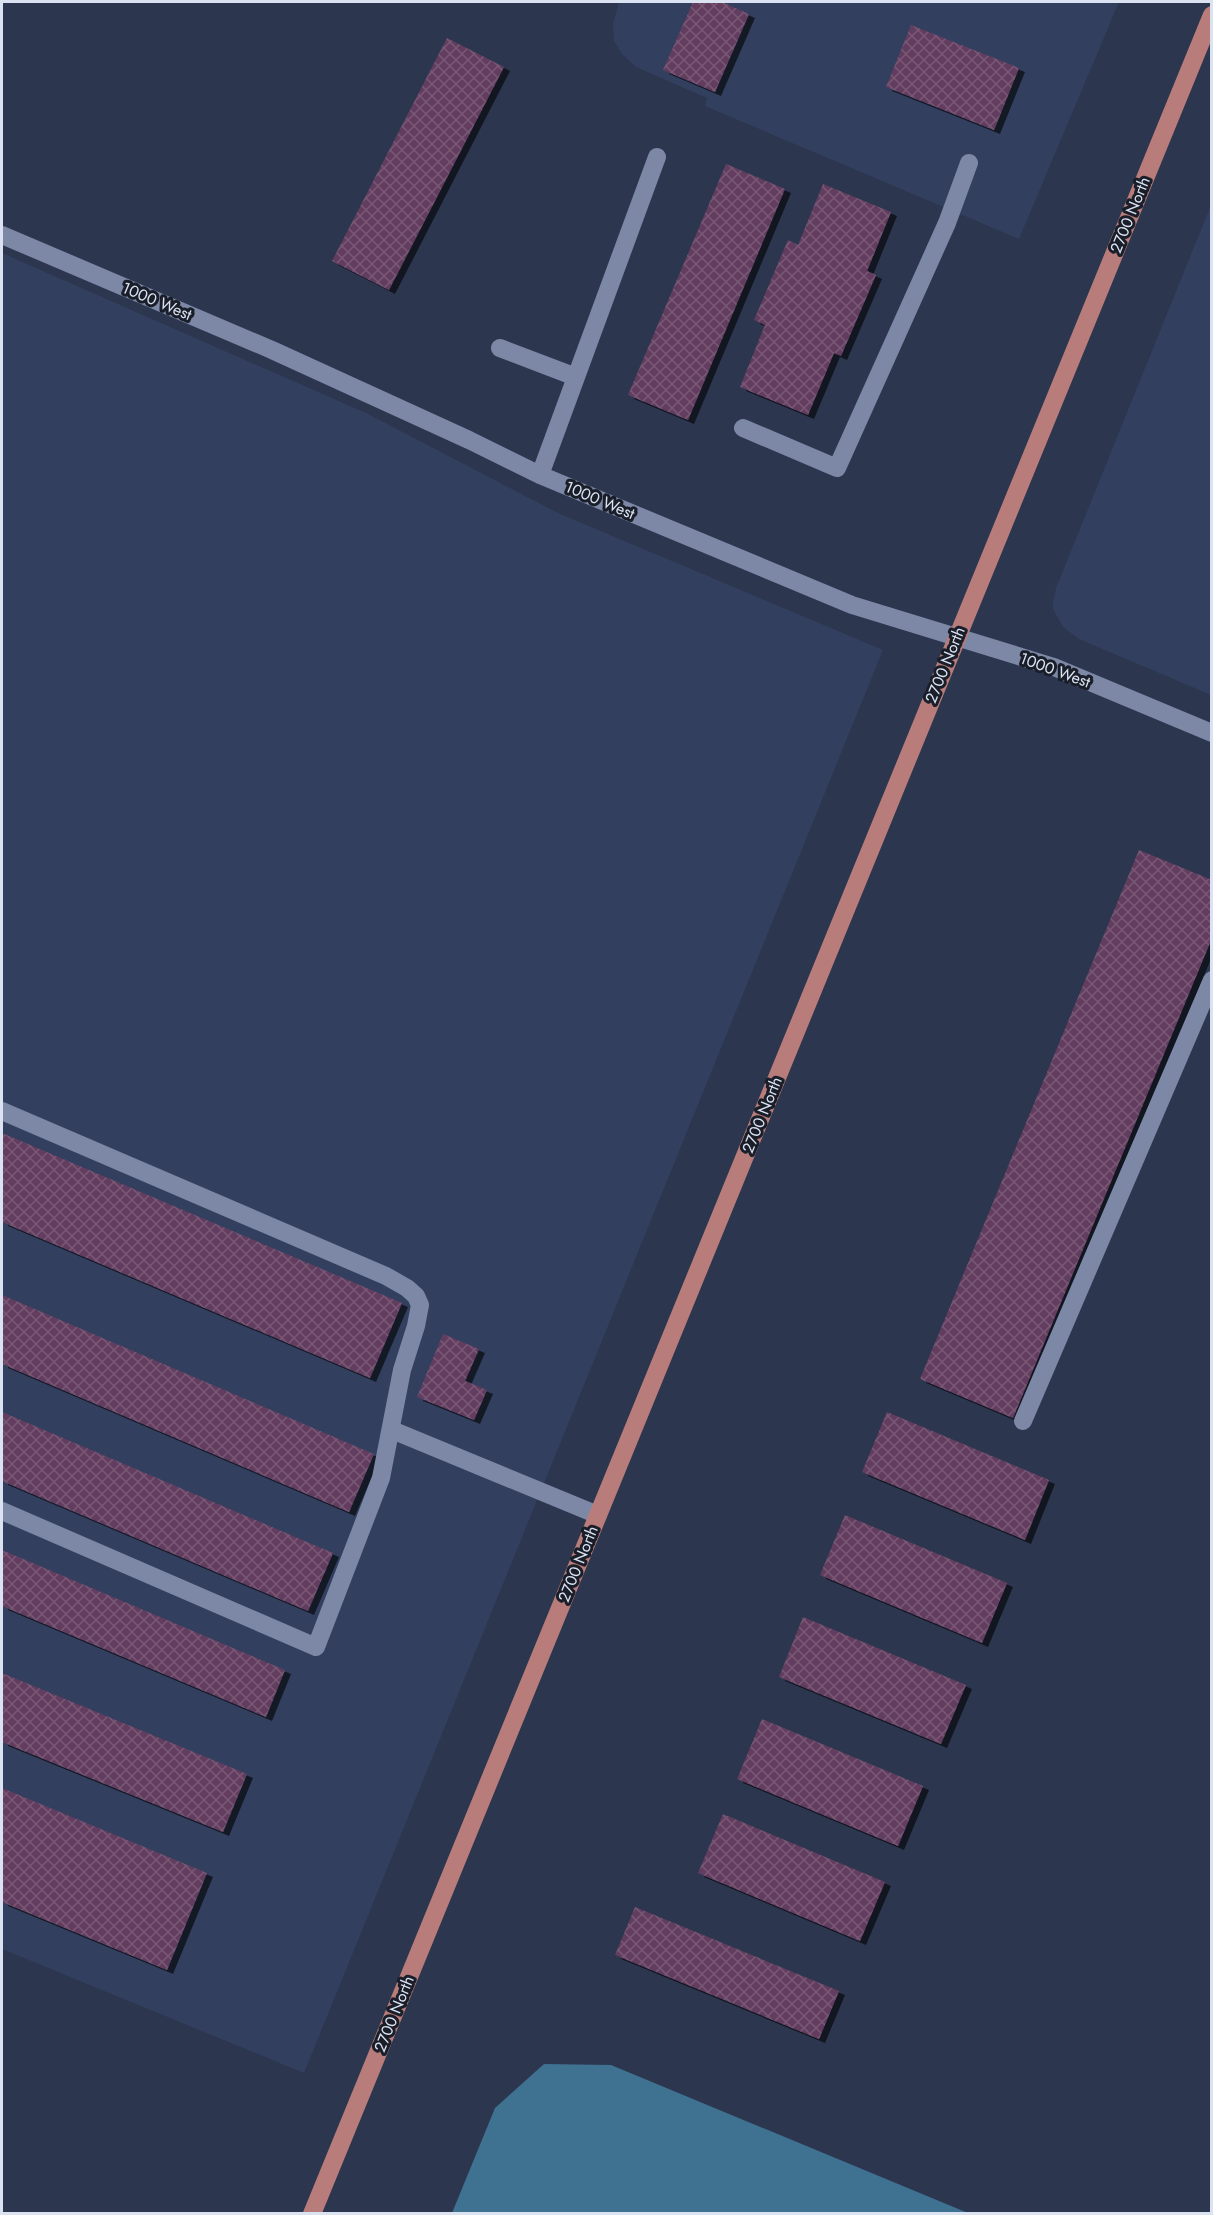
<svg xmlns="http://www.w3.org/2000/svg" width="1213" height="2215" font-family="Jost,sans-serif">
<defs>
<pattern id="building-cross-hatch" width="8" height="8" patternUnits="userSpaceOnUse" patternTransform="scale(1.5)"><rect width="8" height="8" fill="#633d5f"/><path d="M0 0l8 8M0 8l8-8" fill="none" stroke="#795976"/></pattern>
<filter id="shadow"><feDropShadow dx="6" dy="4" stdDeviation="0" flood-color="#0009"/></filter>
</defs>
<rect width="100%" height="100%" fill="#2c364f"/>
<path fill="#323f5e" d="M619,2h500l-100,237 -314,-133 2,-8 -71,-31 -14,-13 -8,-13 -1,-17z
M1211,205l1,490h-1l-132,-56 -16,-12 -10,-18v-6l3,-15z
M2,253l364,160 192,100 325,137 -579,1423 -302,-124z"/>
<path fill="#3f7191" d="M544,2064l67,1 357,148h-516l43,-105z"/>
<path fill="url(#building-cross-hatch)" filter="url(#shadow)" d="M693,2h29l27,12 -34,78 -52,-22z
M911,25l108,43 -25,62 -108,-43z
M447,38l57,29 -115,223 -57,-29z
M726,164l59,25 -97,231 -60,-25z
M823,184l68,28 -24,59 9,4 -35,81 -7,-3 -26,62 -68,-28 25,-62 -11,-5 34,-80 10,5z
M1139,850l73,30v58l-199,480 -93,-39z
M2,1133l400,170 -32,75 -368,-156z
M2,1295l372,159 -25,58 -347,-148z
M443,1334l36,15 -14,32 22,9 -13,30 -57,-23z
M2,1412l331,141 -25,58 -306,-130z
M887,1412l162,68 -24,60 -163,-68z
M845,1515l162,68 -25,60 -162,-68z
M2,1550l283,120 -19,47 -264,-111z
M803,1617l163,68 -25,59 -162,-67z
M2,1673l245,101 -24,58 -221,-90z
M762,1719l161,67 -25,60 -161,-67z
M2,1788l205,85 -40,97 -165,-68z
M723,1814l162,68 -25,59 -162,-68z
M635,1907l204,84 -20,48 -204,-84z"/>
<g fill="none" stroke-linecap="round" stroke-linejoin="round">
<path stroke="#7c88a6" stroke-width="18" d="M2,235l270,115 197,90 71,35 312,130 202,62 158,66
M500,348l76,29
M743,428l94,40 110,-245 22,-60
M540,475l117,-318
M2,1111l384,165 21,12 9,8 4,9 -4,21 -14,44 -21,108 -65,169 -314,-136
M1023,1421l189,-441
M392,1430l206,85"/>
<path stroke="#b87d7a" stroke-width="18" d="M312,2214l900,-2199"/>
</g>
<g text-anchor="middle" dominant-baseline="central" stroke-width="6" stroke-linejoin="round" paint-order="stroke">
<g font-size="16" fill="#dbe2f2" stroke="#191e29">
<text transform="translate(1130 215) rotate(-68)">2700 North</text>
<text transform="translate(157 301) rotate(23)">1000 West</text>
<text transform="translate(600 500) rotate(23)">1000 West</text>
<text transform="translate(945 665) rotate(-68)">2700 North</text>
<text transform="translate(1055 670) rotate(20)">1000 West</text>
<text transform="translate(762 1115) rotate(-68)">2700 North</text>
<text transform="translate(578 1564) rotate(-68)">2700 North</text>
<text transform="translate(394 2014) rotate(-68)">2700 North</text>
</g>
</g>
<rect width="1213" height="2215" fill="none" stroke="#dbe2f2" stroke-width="6"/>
</svg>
